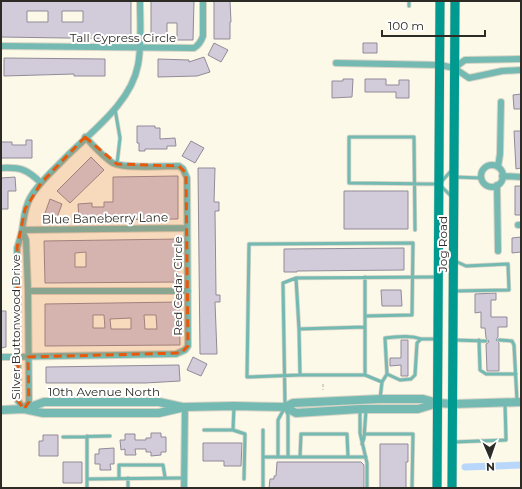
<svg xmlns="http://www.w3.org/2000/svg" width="522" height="489" font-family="Montserrat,sans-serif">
<rect width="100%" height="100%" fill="#fcf9e9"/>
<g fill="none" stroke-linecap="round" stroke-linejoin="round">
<path stroke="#b9d7fa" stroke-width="7" d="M465,467l56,-2"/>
</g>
<path fill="#d1cbda" stroke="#918b99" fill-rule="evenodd" d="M1,1h130v38l-130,-2zM27,11h21v11h-21zM62,11h21v11h-21z
M151,1h43l-1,39h-16v-17h-10v17h-16z
M214,1h16l1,21h-1v17h-16z
M214,43l14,7 -7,12 -13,-7z
M363,43h14v10h-14z
M204,57l6,15 -13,4 -39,1v-18l31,1v2z
M4,58l101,1v17h-31v-2l-70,2z
M343,79h10l-1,18 -20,1v-17h11z
M365,79h21v6h13v-5h10v18h-13v-6h-31z
M521,94v15h-7l-1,-14z
M137,126h18v2h5v11l15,-1 1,8h-9v3h-22v2h-6v-8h-2z
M514,131h7v37l-5,1z
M26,140h6v18h-31v-16h11v3h14z
M191,141l13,7 -9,15 -13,-7z
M91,157l13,13 -34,33 -13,-12z
M198,168h17l-1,34h5v9h-4l1,84h4v7h-5l2,52h-17z
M178,176v43l-99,1 -1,-16 14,-1v4h12v-5h9v-25z
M15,177l1,14h-8v18h-7v-31z
M515,186h6v29h-6z
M344,191h64v38h-64z
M50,199l12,5 -6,16 -12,-4z
M521,237v15l-9,1v-15z
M178,239v43l-133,1 -1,-42zM86,252v15h-11v-14z
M404,248v22l-107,1v1h-13v-23z
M381,290h20l1,16h-20z
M496,293v7h-5v17h16v10h-9v10l-2,3 3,3v28h-12l-1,-27 2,-1 1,-2 -3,-3 -1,-10h-4v-16l-6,1v-19z
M179,302l1,43 -135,1v-42zM93,315h11l1,13h-12zM144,315h12l1,14h-12zM131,318v11h-20l-1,-10z
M1,311h5v36l-5,1z
M401,340h7v36h-7v-11l-11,1v-8h11z
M193,357l14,7 -6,12 -14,-6z
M179,365l1,16 -35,2h-99v-16z
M151,433h10v4h5v15h-5v3l-10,1v-4h-5v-3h-11l1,6h-11v-6l-4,1 -1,-10h5v-6h10v6h11v-2h5z
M43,435h15v21h-19v-15h4z
M203,443h39l-1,23h-17v-5h-21z
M380,444h28v18h-2v26h-26z
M114,448v16h-4l1,6h-11v-6h-5v-10h4v-5z
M63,462h19v21h-19z
M277,462h84l3,3v23h-95l1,-9h4v-3h2z"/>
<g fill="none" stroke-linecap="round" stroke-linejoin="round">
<g stroke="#d7d4c6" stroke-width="4.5">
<path id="service" d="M409,6v-5
M115,109l5,29 -3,26
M454,177l27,1
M442,181l9,-10
M442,187l10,10
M415,230l-1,-93h-65v46l88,1
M455,261l11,5 42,-2 1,26 -54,1
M365,277v50l-66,2 -3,-51 141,-1
M299,329l1,46h65v-48
M421,339c-11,-4 -24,-2 -36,-1l2,36 13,6 11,-1 4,-4 2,-32 4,-4h15
M453,340l33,1
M479,340l1,30 6,4h30
M499,340l13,1 2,4 3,56
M300,375l-53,2 2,-133 164,-1 -1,72 -47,1
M365,375l17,7
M380,399l2,-17 5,-8
M285,405l-2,-122 13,-5
M234,406l-1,24 12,4 -1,45
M286,410l2,5v42
M360,411v22l7,30v25
M204,430h29
M263,430v27
M365,434h48l-1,54
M87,436v52
M63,437l47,-1
M454,442l52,-2 -1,-37
M362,444l2,-6 2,-28
M278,457v-37l7,-13
M300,457l1,-23h46l1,23
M119,478v-13h44l2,12
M87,479l97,-1
M128,488v-10
M263,488v-31h103"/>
</g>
<g stroke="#d7d4c6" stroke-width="8">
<path id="minor" d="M1,46l193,2c5,-3 7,-6 9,-12v-35
M336,63l104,2 14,3 15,10 33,-7 19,-1
M454,68l11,-8 56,-1
M481 176a11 11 0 1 1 22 0a11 11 0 1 1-22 0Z
M498,167l2,-13 1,-52
M1,168c19,-1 26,1 40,15
M502,176l19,1
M497,185l1,66
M518,225h3
M22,230l4,10 2,51 1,111 -5,7 -6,-8 -1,-153c2,-6 4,-12 5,-18 2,-11 2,-21 8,-32 9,-16 24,-28 36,-41 26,-26 65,-54 72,-92 4,-21 2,-43 2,-64
M22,230l165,-2
M28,291h160
M1,357l175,-3 9,-4 3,-4 -1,-168 -4,-9 -4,-3c-16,0 -53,3 -66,-3 -10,-6 -19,-17 -28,-26
M184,488l1,-81"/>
</g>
<g stroke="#d7d4c6" stroke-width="10">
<path id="tertiary" d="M285,407l8,-4 87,-4h43l15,4 15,1 68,-2
M25,409l19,-7h115l23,5
M1,410l23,-1 19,4h116l26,-6 49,-1 51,1 11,6 64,-4h58l20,-6"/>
</g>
<g stroke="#d7d4c6" stroke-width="10">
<path id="secondary" d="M437,488l3,-487
M452,488l3,-487"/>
</g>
<path stroke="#b0ada1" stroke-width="1" stroke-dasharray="3 2" stroke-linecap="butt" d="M323,384v6"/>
<use href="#service" stroke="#74bab2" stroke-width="3"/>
<use href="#minor" stroke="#74bab2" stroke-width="6"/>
<use href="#tertiary" stroke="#74bab2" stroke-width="8"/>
<use href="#secondary" stroke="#009a90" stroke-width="9"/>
</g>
<path fill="#e8590c" fill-opacity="0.2" stroke="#e8590c" stroke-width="3" stroke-dasharray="8 5" stroke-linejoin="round" d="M85,137l32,27 62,2 7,7 2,173 -7,7 -153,4 1,45 -5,7 -6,-8 -1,-153 8,-39 16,-26z"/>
<g text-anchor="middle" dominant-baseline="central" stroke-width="4" stroke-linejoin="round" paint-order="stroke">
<g font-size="12" fill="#2c2b25" stroke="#fff">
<text x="123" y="37">Tall Cypress Circle</text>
<text transform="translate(105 218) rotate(-1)">Blue Baneberry Lane</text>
<text transform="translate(442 244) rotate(-90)">Jog Road</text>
<text transform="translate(177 286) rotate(-90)">Red Cedar Circle</text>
<text transform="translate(15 327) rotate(-90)">Silver Buttonwood Drive</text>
<text x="104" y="391">10th Avenue North</text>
</g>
</g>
<rect width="522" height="489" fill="none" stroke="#2c2b25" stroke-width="4"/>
<g transform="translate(490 457) rotate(178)" stroke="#ffffff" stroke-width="3" paint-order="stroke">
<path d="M0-3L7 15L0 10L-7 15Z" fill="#2c2b25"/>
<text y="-6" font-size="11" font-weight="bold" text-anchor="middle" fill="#2c2b25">N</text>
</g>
<path d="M382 30v6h103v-6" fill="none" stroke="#2c2b25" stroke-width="2"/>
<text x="388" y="30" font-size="12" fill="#2c2b25" stroke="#ffffff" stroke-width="3" paint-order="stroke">100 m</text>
</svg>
